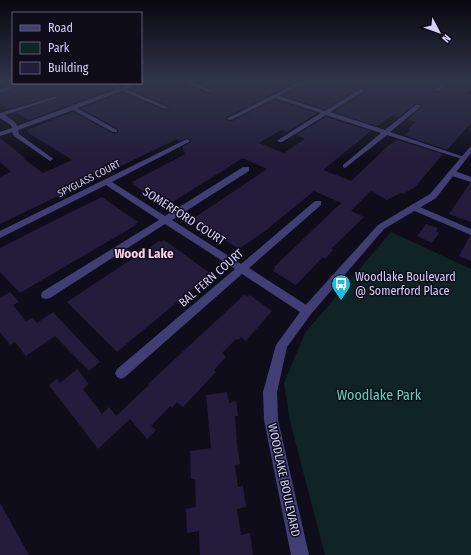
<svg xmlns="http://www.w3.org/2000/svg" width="471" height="555" font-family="'Fira Sans Condensed',sans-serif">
<rect width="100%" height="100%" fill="#100d1b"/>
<path fill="#112425" d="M391,232l80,37v286h-146l-35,-134 -6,-38 21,-50z"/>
<path fill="#231c3a" d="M171,82l18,7v-3l19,7 5,-1 1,-1 -19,-9h100l-70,36v2l7,1 43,-21 42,13 -30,19 -6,-2 -22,13 25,10 21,-14 -9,-4 30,-18 45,14 -48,39 28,11 38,-36 9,-5 45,14 -28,33 -12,7 -2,-1 -14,7 -16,-9 -20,20 13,6 -33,32 2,1 -8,9 -2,-2 -27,28 -23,-14 2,-3 -1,-1 67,-64 -27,-12 -49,40 -26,18 -46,-29 2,-1 -1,-1 73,-49 -24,-11 -72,45 -3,-1 -4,2 -32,-20 2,-1 -2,-1 53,-28 -3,-7 9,-5v-2l-3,-2 -9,3 -2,-2 -177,85v-47l11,-5 -11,-10v-24l25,20h-2l20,15 29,-13 -45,-28 2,-1 -2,-1 46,-18 39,21 5,1 1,-2v-3l-37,-21 41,-15 42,17 6,-1 1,-2 -41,-18 11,-6z
M306,82h135l-7,6 1,4h5l10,-10h21v6l-6,6 6,1v28l-24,27 -43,-15 6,-5 -2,-1 8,-7 -9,-2 14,-12v-4h-6l-16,13 -6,-2 -16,11 -43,-14 31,-20 1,-3 -2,-1h-5l-34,21 -42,-13z
M29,83h76l8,6 -84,31 -13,-7 42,-15 -1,-3 -48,14 -9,-5v-10z
M470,183h1v39l-22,-8z
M102,197l36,25 -3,2 1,1 -116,68 -20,-21v-24l65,-33z
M426,224l12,4 -2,3 3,2 -7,10 -15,-7z
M470,236h1v25l-12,-5z
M164,240l46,33 -16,15 -77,64 -50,-50 92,-61 2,1z
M10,292l9,10 -6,3 13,16 6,-3 5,5 16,-11 47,50 -11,9 -34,-35 -29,20 -11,-14 -5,3 -10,-13v-34z
M244,295l4,2 2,-2 22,16 -26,30 -5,-4 -3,3 -2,-1 -14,14 4,4 -12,13 2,2 -33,35 -6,-5 -5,6 -2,-2 -19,20 5,4 -9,9 -17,-20 -32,30 -49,-64 8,-6 3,4 17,-14 12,15 -6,5 19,25 7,-7 7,9 33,-31 -1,-1z
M227,392l2,11 7,-2 2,15h-3l2,28 3,20 -5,1 3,22 5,-1 3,21 -9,2 4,26 9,-2 3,22h-53l-1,-24 -12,2 -1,-24 10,-2 -1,-28h-4l-1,-28 21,-3 -5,-53z
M0,503l29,52h-29z"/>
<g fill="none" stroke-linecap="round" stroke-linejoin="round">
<path fill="#423e75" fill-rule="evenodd" d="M184,82h7l22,9 -5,1z
M299,82h6l-26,14 46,15 35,-22h4v2l-34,21 55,18 31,-25h4v2l-30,25 77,26 -5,1 -75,-24 -42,33 -2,-1v-2l38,-32 -55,-18 -44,27h-4v-2l43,-27 -46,-15 -44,22 -5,-1z
M444,82h5l-10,9h-4v-2z
M21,83h7l-28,10v-4z
M106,83h6l10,4 11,-4h7l-14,6 44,19 -5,1 -43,-18 -45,17 40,22v2h-4l-40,-22 -55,20 1,4 33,24 1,1 -3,2 -36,-25 -2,-4 -12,4v-4l12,-4 -1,-3 -11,-7v-5l57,-17v2l-52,17 11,8 1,3 100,-37z
M187,139l3,2 -1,1 -77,40 53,34 78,-49h6v4l-77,49 69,44 74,-63h6v4l-72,63 62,40 1,3 -1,3 -4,2 -4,-2 -61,-40 -117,103 -4,2 -4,-2 -2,-4 2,-4 118,-100 -70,-45 -115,74 -4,1 -4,-1 -1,-3 1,-3 117,-72 -53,-35 -106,53v-7z
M449,171h6l16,6v5l-22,-7z
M413,204l58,25v6l-61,-26 -1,-2z"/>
<path fill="#423e75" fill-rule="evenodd" d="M471,147v6l-35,45 -52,31 -73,85 -24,33 -10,45 1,28 31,135h-18l-27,-135 -1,-28 13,-47 27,-37 75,-83 52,-31 39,-46z"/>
</g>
<linearGradient id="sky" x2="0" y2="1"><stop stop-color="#09070f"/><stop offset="0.51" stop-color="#31354a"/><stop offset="1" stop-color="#31354a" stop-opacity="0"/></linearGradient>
<rect width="471" height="160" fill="url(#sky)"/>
<defs>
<g id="bus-pin" transform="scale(1)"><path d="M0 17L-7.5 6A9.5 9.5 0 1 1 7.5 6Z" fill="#1abfd9" stroke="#100d1b"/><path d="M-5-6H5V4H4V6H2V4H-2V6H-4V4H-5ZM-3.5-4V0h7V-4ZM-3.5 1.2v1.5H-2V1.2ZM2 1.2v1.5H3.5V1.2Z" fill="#fff"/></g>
</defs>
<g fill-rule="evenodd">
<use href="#bus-pin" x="341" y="284"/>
</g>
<g text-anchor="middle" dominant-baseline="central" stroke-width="3" stroke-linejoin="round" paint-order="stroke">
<g font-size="10" fill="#d4cef9" stroke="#100d1b">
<text transform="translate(89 179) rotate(-27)">SPYGLASS COURT</text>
</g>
<g font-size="12" fill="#d4cef9" stroke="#100d1b">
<text transform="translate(184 216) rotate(33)">SOMERFORD COURT</text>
<text transform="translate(211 278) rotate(-41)">BAL FERN COURT</text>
<text transform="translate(284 480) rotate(78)">WOODLAKE BOULEVARD</text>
</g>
<g font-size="12" fill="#d4cef9" stroke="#100d1b" text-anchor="start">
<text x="355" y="277">Woodlake Boulevard<tspan x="355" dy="14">@ Somerford Place</tspan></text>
</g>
<g font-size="13" font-weight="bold" fill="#f9d0e9" stroke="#100d1b">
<text x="144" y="253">Wood Lake</text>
</g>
<g font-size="14" fill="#64cfb8" stroke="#100d1b">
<text x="379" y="395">Woodlake Park</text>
</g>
</g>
<rect x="12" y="12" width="130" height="72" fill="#100d1b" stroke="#5e5a74"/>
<rect x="20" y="25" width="20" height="6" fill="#423e75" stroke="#5e5a74"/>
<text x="48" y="32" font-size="12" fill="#d4cef9">Road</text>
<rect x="20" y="42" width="20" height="12" fill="#112425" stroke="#5e5a74"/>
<text x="48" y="52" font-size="12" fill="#d4cef9">Park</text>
<rect x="20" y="62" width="20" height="12" fill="#231c3a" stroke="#5e5a74"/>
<text x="48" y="72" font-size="12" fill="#d4cef9">Building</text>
<g transform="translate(439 32) rotate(131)" stroke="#100d1b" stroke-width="3" paint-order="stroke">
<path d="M0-3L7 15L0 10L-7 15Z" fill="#d4cef9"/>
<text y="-6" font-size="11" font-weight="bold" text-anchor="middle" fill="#d4cef9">N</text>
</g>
</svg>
